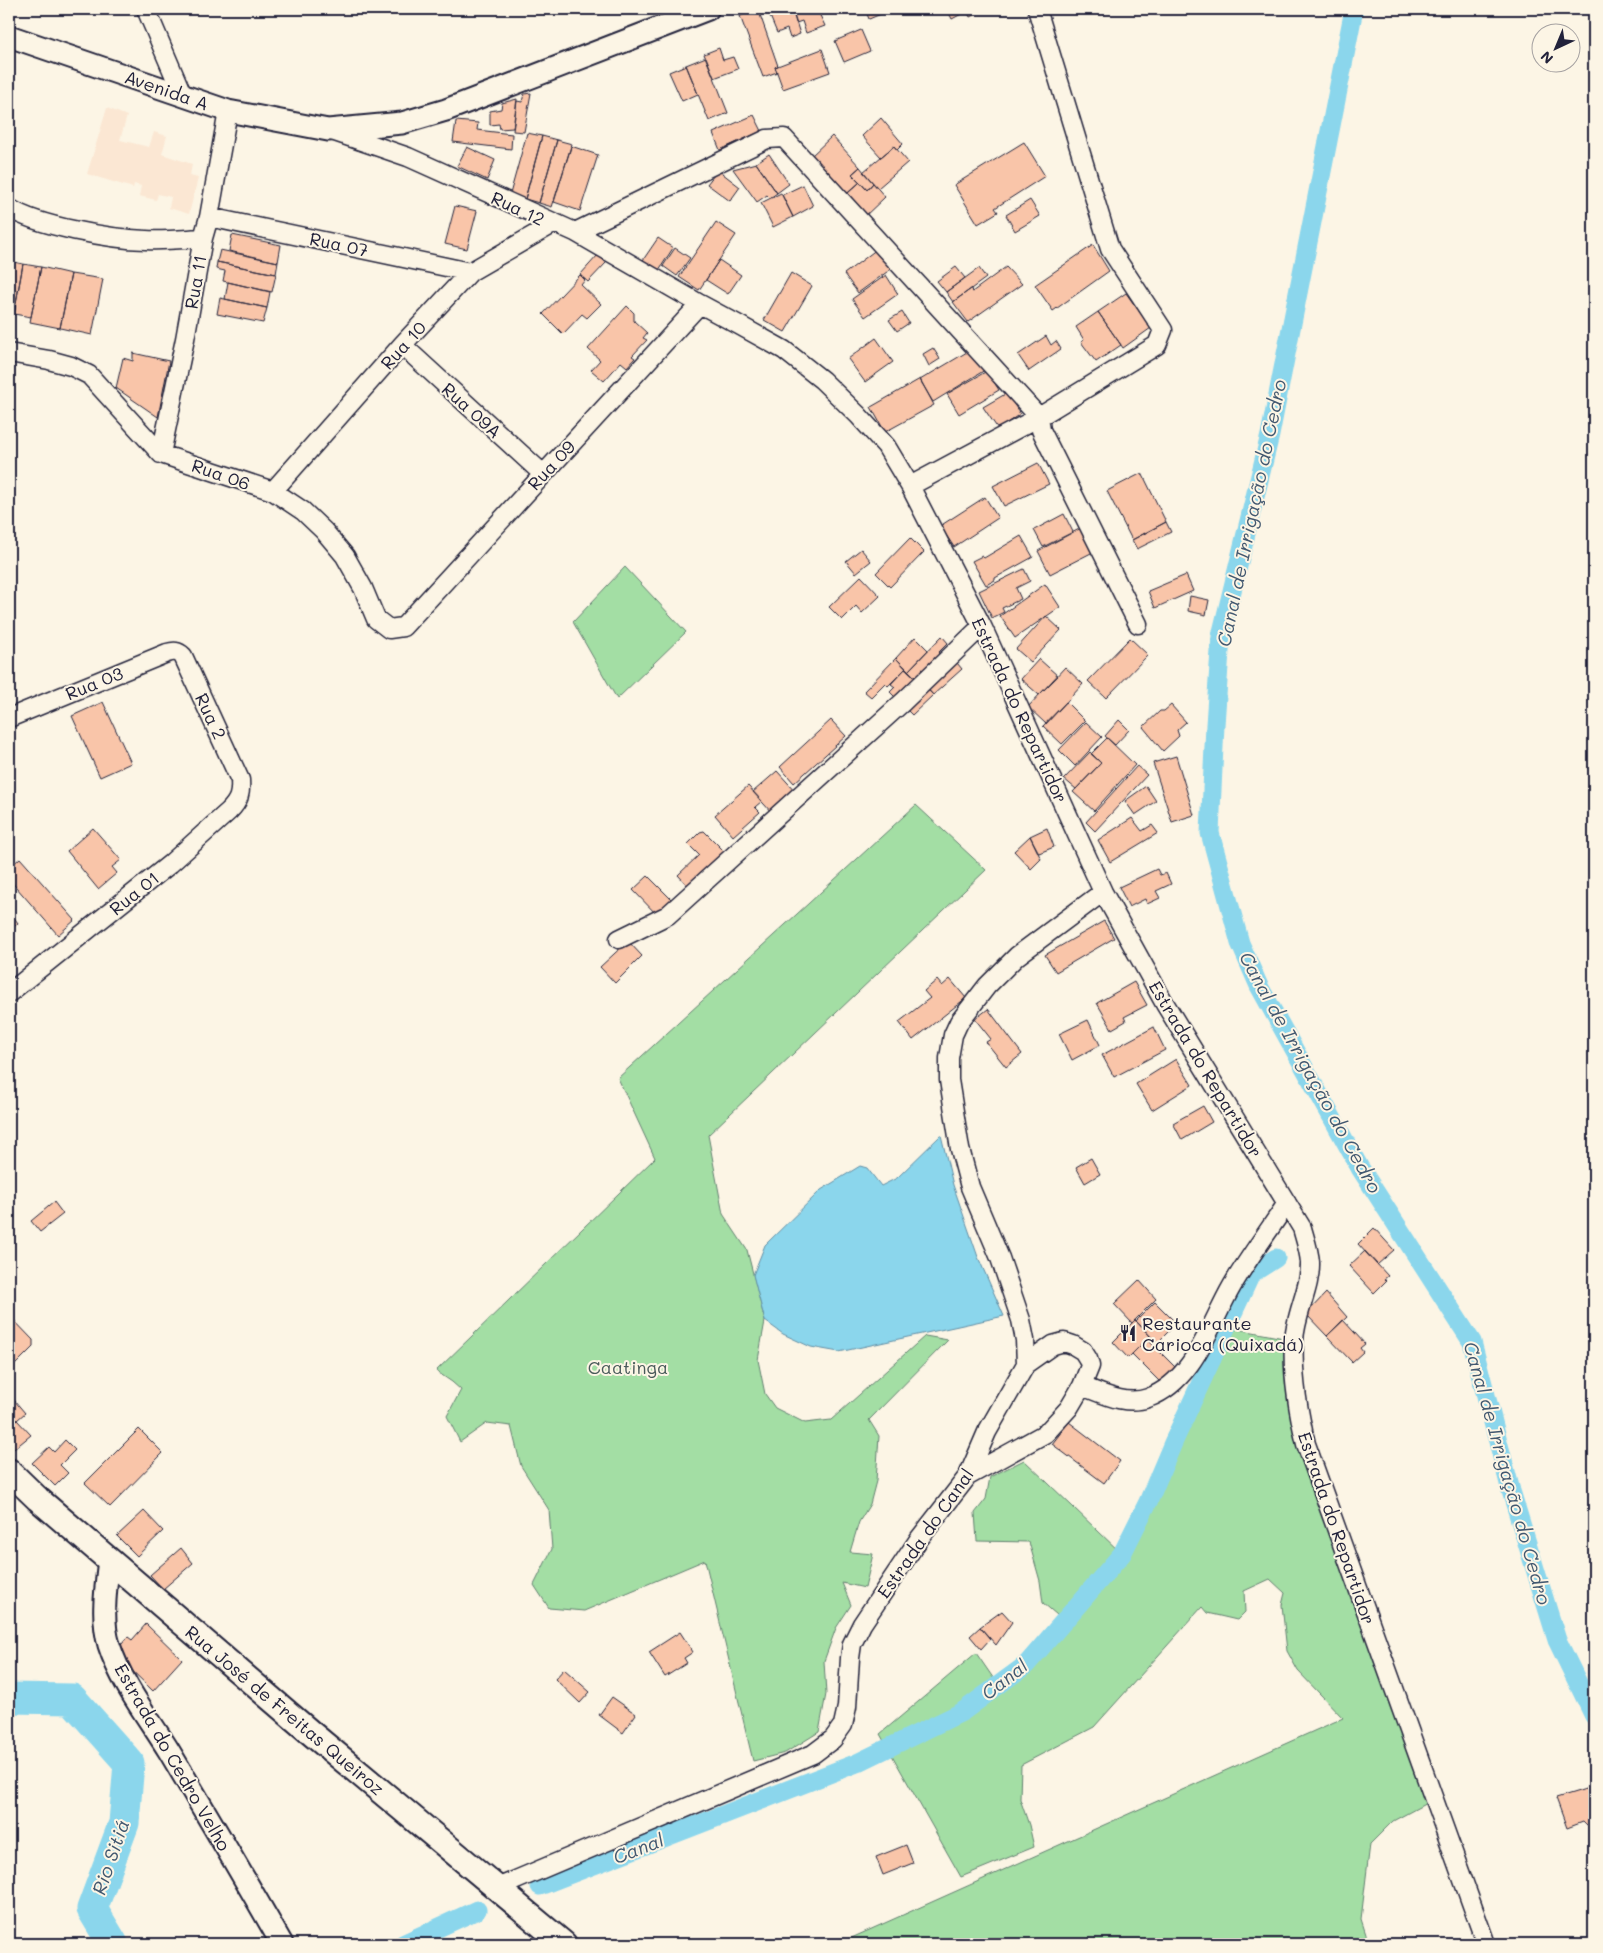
<svg xmlns="http://www.w3.org/2000/svg" width="1603" height="1953" font-family="Mali,sans-serif">
<rect width="100%" height="100%" fill="#fcf5e5"/>
<filter id="ink" filterUnits="userSpaceOnUse"><feTurbulence type="fractalNoise" baseFrequency=".02" numOctaves="2"/><feDisplacementMap in="SourceGraphic" scale="10" xChannelSelector="R" yChannelSelector="G"/><feConvolveMatrix kernelMatrix="1 2 1 2 8 2 1 2 1" color-interpolation-filters="sRGB"/></filter>
<g filter="url(#ink)">
<path fill="#fbe7d3" d="M107,108l20,8 -7,24 29,7 5,-15 13,4 -5,18 30,10 -2,12 8,2 -9,36 -20,-6 2,-11 -13,-3 -2,6 -17,-4 2,-10 -7,-2 -1,4 -46,-14z"/>
<path fill="#a3dea4" stroke="#628070" d="M625,567l61,65 -69,67 -44,-77z
M916,805l70,65 -278,265 15,79 24,36 18,71 -7,39 7,34 10,14 30,15 26,-3 94,-84 23,4 -79,80 10,16 -3,45 -6,23 -11,18 -9,30 23,2 -8,34 -23,-5 9,22 -15,23 -12,33 2,33 -7,38 -34,21 -32,8 -48,-201 -121,51 -35,-3 -15,-23 18,-36 -3,-39 -28,-44 -10,-40 -24,-3 -27,19 -13,-26 14,-26 -9,-8 -16,-11 219,-213 -37,-80z
M1227,1327l67,13 12,104 128,355 -41,22 -23,23 -9,75 8,25h-60l-8,-4 -8,4h-455l505,-226 -45,-47 -11,-20 -5,-46 3,-12 -15,-14 -26,12 1,21 -8,8 -30,-7 -5,-6 -108,120 -73,38 -1,34 9,26 5,22 -73,30 -81,-143 96,-81 22,32 28,-20 38,-44 -21,-18 -3,-22 -11,-39 -52,-1 -2,-28 11,-14 4,-22 34,-17 98,94c37,-75 70,-152 105,-227z"/>
<path fill="#8bd6ec" stroke="#618ea5" d="M941,1135l12,50 25,72 26,59 -165,36 -28,-5 -28,-13 -18,-13 -12,-46 12,-30 56,-55 39,-24 7,2 14,18 16,-8z"/>
<g fill="none" stroke-linecap="round" stroke-linejoin="round">
<path stroke="#8bd6ec" stroke-width="19" d="M1354,9l-84,426 -49,201 -6,89 -5,108 30,110 19,43 101,182 112,174 39,149 46,149 37,76
M540,1886l317,-123 105,-51 64,-47 96,-111 26,-52 25,-59 78,-169 25,-16
M403,1944l74,-34"/>
<path stroke="#8bd6ec" stroke-width="31" d="M9,1698l63,1 57,64 -5,60 -32,86 21,35"/>
</g>
<path fill="#f9c5a9" stroke="#22223b" d="M758,9l20,57 -3,1 2,5 -14,5 -23,-61z
M767,9h25l8,25 -10,4 -3,-9 -10,4z
M792,9h25l8,17 -19,7 -4,-12 -6,2z
M865,9h22l1,2 -19,8z
M947,9h19l1,2 -15,8z
M966,9h19l-15,8z
M861,30l9,21 -26,11 -9,-21z
M719,48l4,12 10,-3 5,12 -24,9 -10,-24z
M822,49l8,23 -47,17 -8,-22z
M706,57l22,56 -19,8 -23,-56z
M686,65l12,29 -16,7 -13,-29z
M531,93l-7,39 -11,-1 4,-30 5,1 2,-8z
M517,99l-4,29 -13,1 -1,-5 -9,1v-14l11,-2 1,-6z
M754,115l8,16 -42,19 -7,-17z
M881,118l22,26 -6,6 -3,-4 -13,11 -19,-21z
M456,121l22,2 -1,7 35,4 -1,15 -58,-7z
M527,133l15,3 -17,63 -15,-5z
M542,136l15,4 -18,63 -14,-4z
M832,136l28,31 -8,7 8,8 -14,13 -36,-38z
M557,140l15,4 -20,63 -13,-4z
M1024,142l21,34 -50,32 3,4 -20,12 -24,-39z
M571,146l27,9 -18,56 -26,-9z
M894,146l14,16 -30,26 -15,-16z
M467,147l28,13 -8,20 -30,-14z
M769,154l20,30 -12,9 -21,-30z
M756,163l21,30 -7,5 -3,-3 -10,7 -24,-33z
M860,167l13,16 -6,7 -15,-16z
M718,170l22,17 -10,14 -23,-17z
M860,182l7,8 6,-7 12,14 -22,21 -20,-21z
M803,185l10,21 -20,11 -11,-22z
M781,193l12,24 -20,10 -12,-24z
M1030,200l10,16 -25,15 -9,-16z
M455,206l22,5 -10,38 -22,-5z
M716,222l20,13 -37,55 -20,-13z
M232,235l49,10 -3,17 -49,-11z
M658,238l15,10 -14,22 -16,-10z
M1093,245l16,26 -56,40 -18,-26z
M675,248l15,10 -13,18 -14,-10z
M877,249l14,20 -33,24 -14,-19z
M220,250l58,12 -2,12 -59,-12z
M598,255l8,8 -18,19 -8,-7z
M719,260l22,15 -13,19 -22,-14z
M9,261l14,3 -9,50 -5,-1z
M217,262l59,12 -4,18 -49,-11 2,-10 -9,-2z
M23,264l18,3 -10,50 -17,-3z
M41,267l30,7 -11,54 -30,-6z
M956,267l9,11 -19,14 -9,-11z
M1006,267l16,17 -54,38 -15,-20 18,-13 1,3z
M979,268l7,10 -33,24 -7,-10z
M791,273l21,13 -27,46 -21,-12z
M71,274l32,5 -11,56 -32,-7z
M580,275l5,5 -4,5 20,19 -14,14 -5,-4 -19,20 -20,-20z
M886,275l12,19 -33,23 -13,-18z
M228,282l42,10 -3,16 -42,-9z
M1126,293l25,35 -28,20 -25,-36z
M220,298l47,10 -4,15 -46,-9z
M627,306l7,7v8l13,12 -4,5 4,2 -15,16 3,2 -8,9 -6,-5 -17,19 -13,-11 9,-10 -12,-11z
M902,312l7,11 -12,8 -8,-11z
M1098,312l23,33 -25,17 -15,-20 3,-2 -8,-13z
M1046,336l5,9 5,-4 5,8 -32,22 -11,-16z
M876,338l17,24 -28,20 -17,-23z
M933,348l7,11 -11,7 -6,-12z
M972,349l13,21 -52,32 -13,-22z
M133,353l36,8 -11,56 -42,-29 7,-30 10,3z
M987,371l12,19 -40,24 -12,-20z
M920,379l14,26 -49,27 -14,-25z
M1007,393l13,21 -22,15 -15,-22z
M1038,463l11,21 -45,22 -11,-20z
M1142,473l24,49 -34,18 -25,-49z
M985,497l13,21 -44,29 -14,-21z
M1064,514l9,18 -30,15 -9,-17z
M1166,522l5,10 -34,17 -5,-9z
M1081,528l12,24 -43,22 -12,-23z
M1021,536l12,21 -38,21v2l-9,5 -14,-24 10,-5 2,2z
M910,538l14,14 -34,35 -14,-14z
M861,549l10,12 -15,12 -10,-12z
M1024,569l6,12 -14,7 5,11 -19,9 2,4 -12,6 -13,-27z
M1186,575l7,16 -38,17 -7,-17z
M861,576l19,20 -18,17 -6,-7 -14,14 -13,-13z
M1045,584l15,23 -45,31 -15,-22z
M1190,596l19,4 -3,15 -18,-4z
M1046,616l15,14 -30,32 -15,-13z
M942,636l6,7 -10,10 6,5 -24,24 -12,-11z
M915,637l13,13 -20,21 -12,-13z
M1130,638l18,17 -42,43 -18,-17z
M896,658l10,10 -18,18 -3,-3 -14,14 -7,-6z
M953,658l9,11 -29,26 -9,-10z
M1039,659l19,17 -19,19 -18,-16z
M1065,667l18,17 -37,40 -18,-17z
M906,668l14,14 -20,20 -10,-10 5,-5 -4,-3z
M924,685l9,10 -21,20 -10,-10z
M103,702l28,61 -31,14 -28,-61z
M1066,702l19,19 -23,23 -19,-18z
M1171,705l15,17 -9,8 2,6 -16,15 -20,-24 17,-16h4z
M831,720l15,16 -52,47 -14,-16z
M1119,720l10,10 -14,15 -10,-9z
M1086,722l16,15 -27,29 -16,-16z
M1107,738l28,27 -41,46 -21,-19 28,-29 -10,-9z
M1090,752l11,11 -25,26 -12,-10z
M1176,756l18,59 -22,7 -19,-59z
M1137,766l10,9 -52,56 -9,-9z
M777,771l20,22 -24,21 -20,-22z
M748,786l14,15 -7,6 5,5 -27,24 -18,-21z
M1146,786l10,15 -21,14 -10,-14z
M1132,818l10,13 10,-6 6,8 -48,29 -12,-22z
M93,828l28,32 -9,7 5,6 -19,16 -31,-38z
M1047,828l7,19 -15,6 -9,-17z
M704,831l22,22 -36,35 -12,-13 21,-20 -11,-11 12,-12z
M1030,836l11,23 -10,10 -17,-18z
M20,858l55,62 -17,15 -49,-56v-11z
M1157,869l3,6 6,-2 5,11 -15,7 4,7 -13,6 -2,-5 -16,8 -10,-20z
M648,876l26,26 -15,15 -26,-27z
M9,911l9,12 -5,5v10l-4,3z
M1104,921l10,17 -58,34 -11,-17z
M628,941l14,15 -27,27 -15,-16z
M950,979l16,19 -53,42 -14,-18 31,-24 -6,-7 13,-11 5,6z
M1134,982l13,23 -23,12 2,4 -14,8 -15,-26z
M988,1009l34,45 -16,13 -20,-25 5,-3 -16,-20z
M1088,1020l12,25 -28,15 -13,-26z
M1154,1027l11,23 -51,27 -12,-22z
M1176,1059l16,26 -40,25 -16,-26z
M1203,1106l9,16 -30,18 -9,-17z
M1091,1158l9,16 -15,9 -9,-16z
M54,1202l9,12 -23,18 -9,-11z
M1374,1228l20,22 -17,15 -19,-21z
M1365,1251l23,25 -4,3 2,2 -12,12 -25,-27z
M1139,1280l17,19 -24,24 -18,-19z
M1326,1293l21,24 -20,19 -21,-22z
M1155,1302l18,18 -6,5 4,4 -14,14 -21,-22z
M9,1315l24,25v7l-18,18 -6,3z
M1135,1320l15,16 -22,22 -15,-16z
M1343,1320l22,24 -5,4 3,4 -11,10 -25,-26z
M1147,1339l28,28 -15,15 -28,-28z
M9,1394l16,19 -16,14z
M17,1420l14,15 -22,18v-26z
M1069,1422l51,39 -16,22 -52,-39z
M139,1429l24,24 -53,54 -25,-24z
M65,1440l10,10 -15,15 8,8 -13,13 -23,-23 17,-16 5,5z
M144,1511l19,20 -26,25 -20,-20z
M181,1548l12,15 -30,26 -13,-14z
M1002,1611l10,11 -16,23 -16,-18z
M146,1624l36,35 -29,32 -39,-38 14,-16 4,3z
M980,1627l10,12 -9,10 -11,-13z
M680,1632l13,20 -9,6 3,5 -22,14 -16,-25z
M564,1669l26,23 -10,11 -25,-24z
M612,1697l24,17 -13,19 -24,-18z
M1589,1788l5,15v21l-7,2 -4,-4 -16,6 -11,-30z
M906,1845l7,18 -30,12 -7,-18z"/>
<g fill="none" stroke-linecap="round" stroke-linejoin="round">
<g stroke="#22223b" stroke-width="21">
<path id="minor" d="M146,9l37,87
M332,131l76,26 167,75 125,72 39,21 45,25 38,30 36,35 28,31 24,40 72,140 121,266 62,112 137,224c3,11 7,22 8,34 1,26 -15,52 -16,79 -2,34 4,70 12,103l180,500
M9,208c28,18 102,31 137,32 18,1 38,-1 57,-2
M209,217l261,55
M575,232l192,-93 17,-1 255,279 2,13 97,194
M402,345l141,129
M9,353l40,7 22,6 18,9 72,79 112,37 30,20 21,20 21,25 18,32 13,31 13,10 14,-2 297,-323
M161,454l24,-115 18,-101 6,-21 19,-106
M910,486l129,-69 118,-72 6,-15 -53,-81 -73,-240
M273,491l129,-146 68,-73 83,-48
M9,718l158,-65c7,-2 11,-2 16,3l57,124c1,14 -1,21 -11,31l-59,53 -161,129
M619,939l49,-24 235,-213 79,-76
M1082,1386c21,8 44,20 66,12 46,-17 62,-74 84,-112 16,-28 37,-55 55,-83
M968,1476l78,-43 23,-25 13,-22 8,-20 -2,-7 -5,-8 -10,-6 -9,-3 -11,3 -27,19
M497,1888l316,-134 20,-15 10,-14 4,-18 3,-49 2,-14 10,-20 57,-85 49,-63 19,-44 39,-68 -1,-24 -4,-20 -21,-62 -30,-71 -10,-38 -11,-69v-22l4,-23 6,-13 28,-36 30,-30 86,-64"/>
</g>
<g stroke="#22223b" stroke-width="25">
<path id="tertiary" d="M9,36l219,75 100,19 74,-7 44,-13 262,-101
M109,1559c-3,27 -8,60 0,86 12,38 39,72 60,106 38,64 76,128 113,193"/>
</g>
<g stroke="#22223b" stroke-width="28">
<path id="secondary" d="M9,1471l29,28 273,234 253,211"/>
</g>
<use href="#minor" stroke="#fcf5e5" stroke-width="18"/>
<use href="#tertiary" stroke="#fcf5e5" stroke-width="21"/>
<use href="#secondary" stroke="#fcf5e5" stroke-width="24"/>
</g>
</g>
<defs>
<g id="restaurant-bare" transform="scale(1.35)"><path d="M-5-6h1v4h1v-4h1v4h1v-4h1v5L-1.5 .5V6h-2V.5L-5-1ZM5-6V6H3V1.5H1.5Q1.5-4 5-6Z" fill="#22223b" stroke="#fcf5e5" stroke-width="2.5" paint-order="stroke"/></g>
</defs>
<g fill-rule="evenodd">
<use href="#restaurant-bare" x="1128" y="1333"/>
</g>
<g text-anchor="middle" dominant-baseline="central" stroke-width="4" stroke-linejoin="round" paint-order="stroke">
<g font-size="18" fill="#22223b" stroke="#fcf5e5">
<text transform="translate(167 90) rotate(19)">Avenida A</text>
<text transform="translate(518 208) rotate(25)">Rua 12</text>
<text transform="translate(339 244) rotate(12)">Rua 07</text>
<text transform="translate(195 282) rotate(-80)">Rua 11</text>
<text transform="translate(403 345) rotate(-48)">Rua 10</text>
<text transform="translate(472 410) rotate(42)">Rua 09A</text>
<text transform="translate(551 465) rotate(-47)">Rua 09</text>
<text transform="translate(221 474) rotate(19)">Rua 06</text>
<text transform="translate(94 683) rotate(-22)">Rua 03</text>
<text transform="translate(1020 710) rotate(65)">Estrada do Repartidor</text>
<text transform="translate(211 716) rotate(65)">Rua 2</text>
<text transform="translate(134 893) rotate(-39)">Rua 01</text>
<text transform="translate(1206 1069) rotate(59)">Estrada do Repartidor</text>
<text transform="translate(1337 1528) rotate(71)">Estrada do Repartidor</text>
<text transform="translate(925 1533) rotate(-55)">Estrada do Canal</text>
<text transform="translate(285 1710) rotate(40)">Rua José de Freitas Queiroz</text>
<text transform="translate(173 1757) rotate(60)">Estrada do Cedro Velho</text>
</g>
<g font-size="18" fill="#22223b" stroke="#fcf5e5" text-anchor="start">
<text x="1142" y="1323">Restaurante<tspan x="1142" dy="21">Carioca (Quixadá)</tspan></text>
</g>
<g font-size="18" fill="#495a5a" stroke="#fcf5e5">
<text x="628" y="1367">Caatinga</text>
</g>
<g font-size="19" font-style="italic" fill="#425870" stroke="#fcf5e5">
<text transform="translate(1251 513) rotate(-78)">Canal de Irrigação do Cedro</text>
<text transform="translate(1311 1072) rotate(61)">Canal de Irrigação do Cedro</text>
<text transform="translate(1508 1473) rotate(74)">Canal de Irrigação do Cedro</text>
<text transform="translate(1004 1679) rotate(-38)">Canal</text>
<text transform="translate(638 1848) rotate(-21)">Canal</text>
<text transform="translate(110 1857) rotate(-71)">Rio Sitiá</text>
</g>
</g>
<rect width="1603" height="1953" fill="none" stroke="#fcf5e5" stroke-width="30"/>
<rect x="15" y="15" width="1573" height="1923" fill="none" stroke="#22223b" stroke-width="2" filter="url(#ink)"/>
<g transform="translate(1556 48) rotate(224)"><circle r="24" fill="#fcf5e5" stroke="#a5a1a1"/>
<path d="M0-4L9 19L0 12L-9 19Z" fill="#22223b"/>
<text y="-8" font-size="14" font-weight="bold" text-anchor="middle" fill="#22223b">N</text>
</g>
</svg>
